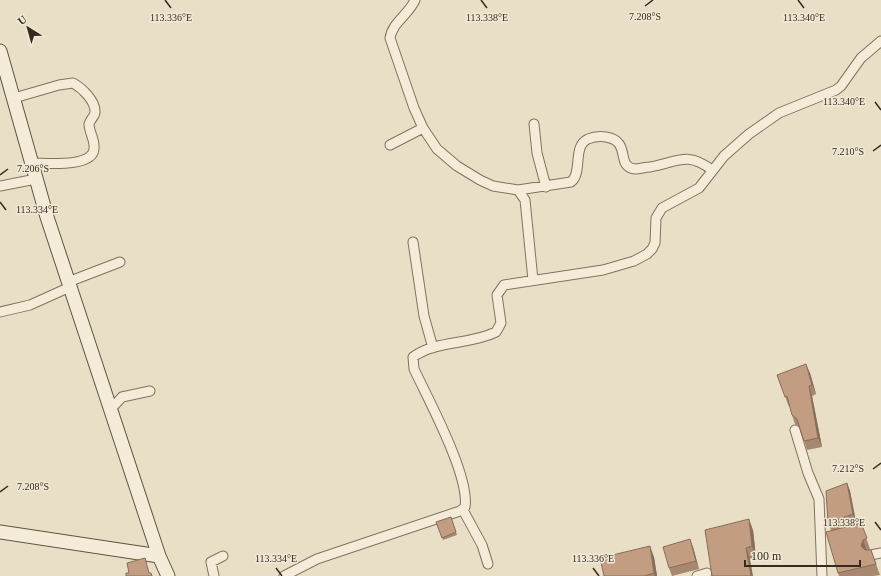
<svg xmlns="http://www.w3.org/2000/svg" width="881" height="576" font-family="'Times New Roman',serif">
<rect width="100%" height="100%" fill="#e8dfc6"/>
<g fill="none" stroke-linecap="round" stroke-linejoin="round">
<g stroke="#82725e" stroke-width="11">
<path id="street" d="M415,0c-6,14 -23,23 -25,38l24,70 9,20 14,21 20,17 23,14 13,6 25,4 7,10 8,80
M14,98l45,-13 14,-2c9,5 23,18 22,30 -1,4 -5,7 -6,11 0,8 6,16 5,24 0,20 -48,15 -62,15
M534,124l3,29 9,34
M390,145l33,-17
M0,186l36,-7
M518,190l53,-8c12,-9 1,-36 17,-43 5,-2 12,-3 18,-2 26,4 9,30 29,32 5,0 10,-2 15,-2 28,-5 37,-16 62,3
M413,242l11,74 9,32
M68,282l52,-20
M0,312l30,-7 40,-18
M110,410l12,-13 28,-6
M795,430l13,43 11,26 3,77
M463,510l19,35 6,19
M871,555l10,-2
M214,576l-3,-14 12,-6
M284,576l33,-17 143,-48 5,-4c5,-31 -37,-108 -51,-138l-1,-12c23,-17 57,-12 83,-25l5,-9 -4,-28 7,-10 99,-15 31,-9 13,-7 5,-5 3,-6 1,-25 6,-10 37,-20 25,-32 25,-22 30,-21 57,-23 5,-4 20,-28 20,-17
M697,576l10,-3"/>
</g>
<g stroke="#635341" stroke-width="15">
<path id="secondary" d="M0,51l47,166 112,339 9,20
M0,532l159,24"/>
</g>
<use href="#street" stroke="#f4ecd8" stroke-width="9"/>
<use href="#secondary" stroke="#f4ecd8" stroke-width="13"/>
</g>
<path fill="#a7876f" d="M810,373l6,21 -4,2 10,51 -15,3 -7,-22 -5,-4 -3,-9 -2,-8h-1l-12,-32z
M847,483l3,8 6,31 -20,7 25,-6 9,26 -1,1h2l9,25 -7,1h-34l-1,-3 -7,-43 -3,-7z
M451,517l6,18 -14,5 -7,-18z
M753,530l3,27 -6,2 -38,17z
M693,547l6,22 -27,7 -3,-8z
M654,557l3,19h-53z"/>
<path fill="#886e5a" d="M806,364l4,9 6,21 -4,-9z
M809,386l3,10 10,51 -4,-9z
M847,483l3,8 6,31 -3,-8z
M749,519l4,11 3,27 -4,-11z
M690,539l3,8 6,22 -3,-8z
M863,540l4,11 -2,6 -4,-11z
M650,546l4,11 3,19h-2l-1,-3z
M746,548l4,11 3,17h-2z"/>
<path fill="#c29d81" stroke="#886e5a" d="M806,364l6,21 -3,1 9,52 -14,3 -7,-22 -5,-4 -5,-19 -2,1 -8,-22z
M847,483l6,31 -25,9 -2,-32z
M451,517l5,15 -14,6 -6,-16z
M749,519l3,27 -6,2 5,28h-39l-7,-46z
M861,523l6,15 -4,2 -2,6 4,4h6l5,14 -38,9 -12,-41z
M690,539l6,22 -27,7 -6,-21z
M650,546l4,27 -10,3h-40l-4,-18z
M145,558l4,15h2l1,3h-26v-3h3l-2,-10z"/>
<path fill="none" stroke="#342a20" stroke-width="1.5" d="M165,0l6,8M481,0l6,8M798,0l6,8M645,6l8,-6M875,102l6,8M873,151l8,-6M0,175l8,-6M0,202l6,8M873,469l8,-6M0,492l8,-6M875,522l6,8M276,568l6,8M593,568l6,8"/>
<g font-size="10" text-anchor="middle" fill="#342a20" stroke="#f1e9d5" stroke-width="3" stroke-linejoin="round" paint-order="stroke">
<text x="645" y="20">7.208°S</text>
<text x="171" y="21">113.336°E</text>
<text x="487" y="21">113.338°E</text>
<text x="804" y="21">113.340°E</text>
<text x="844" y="105">113.340°E</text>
<text x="848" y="155">7.210°S</text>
<text x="33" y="172">7.206°S</text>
<text x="37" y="213">113.334°E</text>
<text x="848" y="472">7.212°S</text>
<text x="33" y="490">7.208°S</text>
<text x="844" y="526">113.338°E</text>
<text x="276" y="562">113.334°E</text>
<text x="593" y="562">113.336°E</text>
</g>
<g transform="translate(28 28) rotate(323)" stroke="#f1e9d5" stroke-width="3" paint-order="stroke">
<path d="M0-3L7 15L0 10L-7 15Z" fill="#342a20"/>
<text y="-6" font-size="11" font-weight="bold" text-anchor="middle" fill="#342a20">U</text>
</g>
<path d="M745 560v6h115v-6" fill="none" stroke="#342a20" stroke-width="2"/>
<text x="751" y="560" font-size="12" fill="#342a20" stroke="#f1e9d5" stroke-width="3" paint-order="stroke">100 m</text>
</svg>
